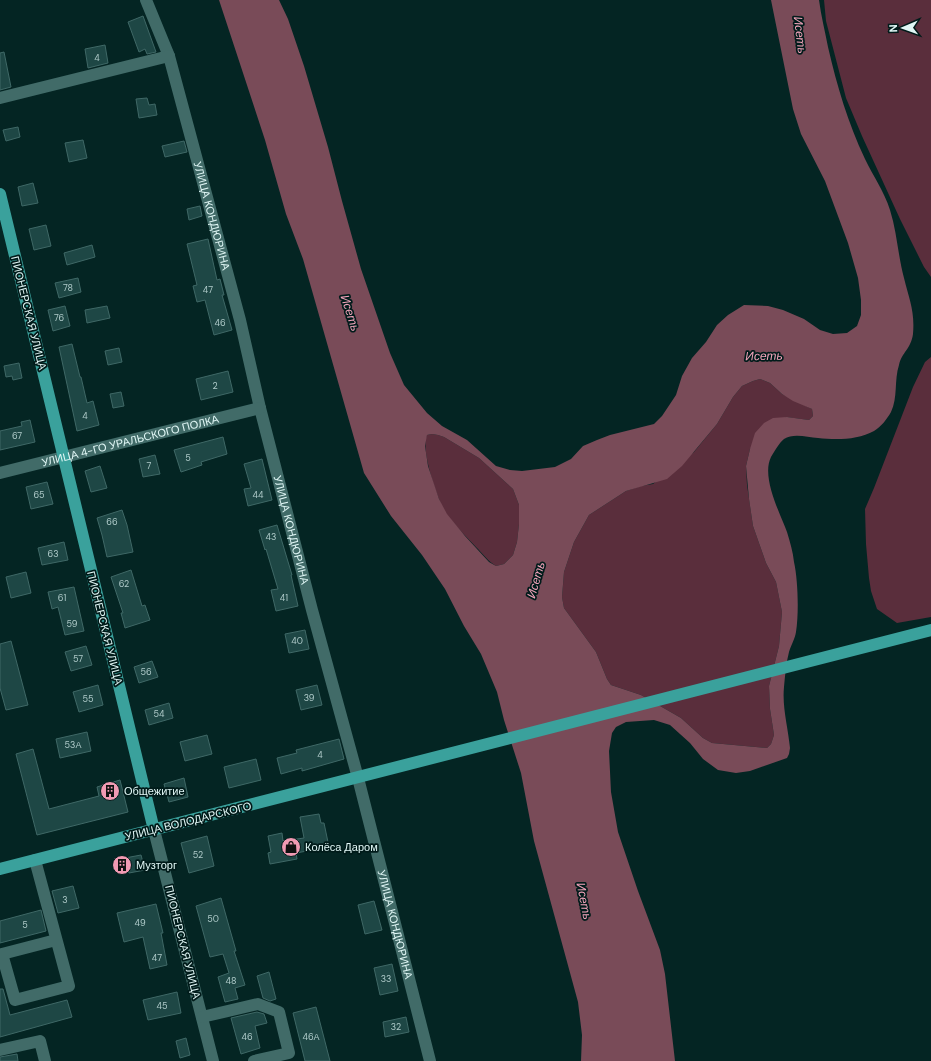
<svg xmlns="http://www.w3.org/2000/svg" width="931" height="1061" font-family="'DM Sans',sans-serif">
<rect width="100%" height="100%" fill="#042523"/>
<path fill="#5a2e3c" d="M824,0h107v277l-7,-10 -24,-48 -38,-83 -16,-38 -20,-77z
M931,357v260l-34,6 -20,-14 -6,-18 -2,-13 -3,-34 -1,-35 9,-21 39,-101 12,-25z
M760,379l10,4 12,11 30,15 1,7 -4,4 -23,-3 -36,32 -4,17 1,19 6,41 13,37 10,19 6,30 -3,34 -10,40 1,23 4,26 -3,9 -4,4 -55,-5 -9,-5 -22,-20 -40,-23 -30,-10 -4,-6 -11,-27 -32,-44 -2,-11 2,-25 10,-30 15,-27 37,-24 15,-5 12,-2 41,-32 23,-28 16,-27 9,-11 11,-5z
M432,434l6,1 6,2 35,21 34,31 6,16v19l-2,18 -4,13 -9,9 -8,2c-8,-5 -13,-12 -20,-19 -10,-10 -20,-21 -29,-32 -9,-13 -27,-66 -20,-80z"/>
<path fill="#794b58" fill-rule="evenodd" d="M219,0h60l9,19 16,47 24,81 14,54 19,68 29,84 14,32 23,28 15,13 25,14 29,26 14,4 12,1 33,-4 16,-8 12,-13 14,-6 13,-5 44,-11 8,-8 14,-21 6,-19 10,-18 14,-16 11,-17 11,-10 16,-10 24,1 15,4 21,9 16,11 13,4 14,-1 10,-7 4,-11v-15l-3,-22 -10,-35 -23,-62 -24,-47 -8,-25 -22,-109h48c2,16 6,31 9,47 9,39 20,76 37,112 8,17 19,32 25,51 7,22 8,46 14,68 5,21 11,33 9,56 -2,15 -11,18 -14,31 -5,15 -1,33 -8,47 -4,7 -10,15 -17,19 -16,9 -38,9 -56,7 -11,-1 -25,-5 -34,1 -5,4 -10,13 -13,18 -10,20 9,56 16,75 3,10 6,20 7,30 4,18 5,51 2,70 -1,7 -5,13 -7,20 -3,11 -4,24 -5,35 -2,20 4,40 6,61l-1,6 -2,4 -37,13 -14,2 -18,-3 -15,-11 -13,-16 -20,-18 -16,-5 -28,2 -10,5 -4,6 -3,18 2,41 7,40 20,59 22,59 5,24 10,87h-94l1,-26 -4,-33 -44,-161 -13,-68 -17,-53 -7,-28 -16,-38 -17,-28 -19,-37 -23,-34 -31,-39 -27,-43 -61,-214 -17,-45 -21,-74zM760,379l10,4 12,11 11,7 19,8 1,7 -4,4 -22,-3 -14,1 -9,5 -9,10 -5,16 -4,17 3,33 4,27 13,37 10,19 6,30 -3,34 -10,40 1,23 4,26 -3,9 -4,4 -55,-5 -9,-5 -22,-20 -40,-23 -30,-10 -4,-6 -11,-27 -32,-44 -2,-11 2,-25 10,-30 15,-27 37,-24 41,-12 15,-13 35,-42 16,-27 9,-11 11,-5zM432,434l6,1 6,2 35,21 34,31 6,16v19l-2,18 -4,13 -9,9 -8,2 -7,-4 -24,-26 -18,-22 -8,-15 -11,-33 -3,-20 2,-11z"/>
<path fill="#1e4745" stroke="#3f6866" d="M143,16l13,36 -9,2 -2,-5 -6,3 -11,-30z
M105,45l3,18 -20,5 -3,-19z
M4,52l7,35 -11,3v-37z
M147,98l2,7 6,-1 2,11 -18,3 -3,-19z
M18,127l2,10 -14,4 -3,-11z
M83,140l4,18 -18,4 -4,-19z
M184,141l3,11 -22,5 -3,-11z
M33,183l5,20 -16,3 -4,-19z
M200,206l2,10 -13,4 -2,-11z
M46,225l5,21 -17,4 -5,-21z
M208,239l9,41 3,-1 4,16h-2l10,35 -18,5 -9,-35 -8,2 -4,-16 4,-1 -10,-41z
M92,245l3,12 -28,8 -3,-12z
M78,278l3,14 -22,6 -4,-15z
M65,306l5,20 -17,5 -5,-21z
M107,306l3,12 -23,5 -2,-13z
M72,344l8,33h1l6,26 6,-2 6,24 -22,6 -18,-84z
M119,348l3,14 -14,3 -3,-14z
M19,363l3,15 -9,2 -1,-4 -6,1 -2,-11z
M228,371l5,21 -32,8 -5,-21z
M121,392l3,14 -11,2 -3,-14z
M30,420l5,22 -35,8v-19l22,-5 -1,-4z
M223,437l4,17 -26,8 1,3 -21,7 -7,-22z
M155,455l5,19 -17,3 -4,-18z
M262,459l10,41 -24,6 -4,-17 7,-1 -7,-24z
M100,466l7,22 -16,4 -6,-21z
M47,482l6,22 -22,5 -5,-22z
M122,510l5,15 6,27 -26,5 -5,-22 -5,-17z
M277,525l15,50h-1l7,31 -22,5 -5,-21 7,-1 -12,-40 -1,1 -6,-20z
M64,542l4,18 -26,5 -4,-17z
M131,570l11,36 3,-1 5,15 -25,8 -4,-15h2l-12,-36z
M26,572l5,21 -20,5 -5,-21z
M74,587l10,44 -19,4 -7,-28 -6,2 -4,-17z
M305,630l4,19 -20,4 -4,-19z
M11,641l17,64 -22,5 -6,-22v-44z
M86,646l6,19 -21,6 -6,-19z
M152,661l6,16 -19,6 -5,-16z
M98,685l5,20 -24,7 -6,-20z
M317,685l5,20 -21,5 -5,-20z
M169,703l4,15 -24,7 -4,-15z
M87,732l4,19 -31,7 -4,-19z
M207,735l5,19 -27,7 -5,-19z
M339,739l5,20 -42,12v-3l-21,6 -4,-16 20,-5 -1,-3z
M33,749l16,60 50,-13 -2,-9 23,-7 8,32 -91,23 -21,-81z
M256,759l5,21 -32,8 -5,-21z
M184,778l4,19 -19,5 -5,-18z
M319,814l2,9h3l5,24 -33,6 1,6 -27,5 -2,-11 3,-1 -3,-16 14,-3 1,8 21,-3 -4,-21z
M207,836l7,30 -25,7 -8,-30z
M141,855l4,15 -16,3 -4,-15z
M73,886l6,22 -21,5 -6,-22z
M221,898l15,53h-2l11,34 -10,3 3,11 -13,3 -7,-25 11,-4 -6,-19 -13,3 -14,-51z
M374,901l8,29 -17,4 -7,-29z
M156,904l7,29h-2l6,32 -17,4 -7,-32 -19,5 -7,-29z
M41,910l5,21 -46,12v-22z
M392,964l6,27 -18,4 -6,-27z
M269,972l7,27 -6,2 -7,-3 -6,-22z
M0,989h3l7,26 57,-15 5,17 -72,20z
M177,992l4,21 -33,7 -5,-20z
M316,1007l14,54h-25l-12,-48z
M257,1012l7,2 3,9 -12,3 5,22 -19,6 -10,-36z
M406,1017l3,15 -24,5 -2,-15z
M186,1038l4,17 -10,3 -4,-17z
M17,1054l1,7h-18v-4z"/>
<g fill="none" stroke-linecap="round" stroke-linejoin="round">
<g stroke="#416b68" stroke-width="12">
<path id="s1" d="M146,0l23,56 71,264 20,88 52,202 46,168 72,283"/>
<path d="M0,98l169,-42"/>
<path id="s2" d="M0,473l260,-65"/>
<path d="M154,830l59,231"/>
<path d="M35,860l34,126 -54,14 -13,-46 54,-14"/>
<path d="M202,1017l56,-13 21,8 10,41 -35,8"/>
<path d="M0,1050l40,-9 5,20"/>
</g>
<path stroke="#3aa19c" stroke-width="12" d="M0,194l154,636
M0,869l931,-239"/>
</g>
<defs>
<g id="building-disc" transform="scale(1)"><circle r="9.5" fill="#f19ab3" stroke="#001b1a"/><path d="M-4-6H4V6H1V3H-1V6H-4ZM-2.5-4.3h1.7v1.8h-1.7ZM.8-4.3h1.7v1.8H.8ZM-2.5-1h1.7V.8h-1.7ZM.8-1h1.7V.8H.8Z" fill="#111"/></g>
<g id="shop-disc" transform="scale(1)"><circle r="9.5" fill="#f19ab3" stroke="#001b1a"/><path d="M-5-2.5h2.3a2.7 3.5 0 0 1 5.4 0H5L5.5 6h-11ZM-1.5-2.5h3a1.5 2.3 0 0 0-3 0Z" fill="#111"/></g>
</defs>
<g fill-rule="evenodd">
<use href="#building-disc" x="110" y="791"/>
<use href="#shop-disc" x="291" y="847"/>
<use href="#building-disc" x="122" y="865"/>
</g>
<g text-anchor="middle" dominant-baseline="central" stroke-width="3.5" stroke-linejoin="round" paint-order="stroke">
<g font-size="9" fill="#b0cbca">
<text x="97" y="58">4</text>
<text x="68" y="288">78</text>
<text x="208" y="290">47</text>
<text x="59" y="318">76</text>
<text x="220" y="323">46</text>
<text x="215" y="386">2</text>
<text x="85" y="416">4</text>
<text x="17" y="436">67</text>
<text x="188" y="458">5</text>
<text x="149" y="466">7</text>
<text x="39" y="495">65</text>
<text x="258" y="495">44</text>
<text x="112" y="522">66</text>
<text x="271" y="537">43</text>
<text x="53" y="554">63</text>
<text x="124" y="584">62</text>
<text x="62" y="598">61</text>
<text x="284" y="598">41</text>
<text x="72" y="624">59</text>
<text x="297" y="641">40</text>
<text x="78" y="659">57</text>
<text x="146" y="672">56</text>
<text x="309" y="698">39</text>
<text x="88" y="699">55</text>
<text x="159" y="714">54</text>
<text x="73" y="745">53А</text>
<text x="320" y="755">4</text>
<text x="198" y="855">52</text>
<text x="65" y="900">3</text>
<text x="213" y="919">50</text>
<text x="140" y="923">49</text>
<text x="25" y="925">5</text>
<text x="157" y="958">47</text>
<text x="386" y="979">33</text>
<text x="231" y="981">48</text>
<text x="162" y="1006">45</text>
<text x="396" y="1027">32</text>
<text x="247" y="1037">46</text>
<text x="311" y="1037">46А</text>
</g>
<g font-size="11" fill="#e1f7f6" stroke="#001b1a">
<text stroke="none"><textPath href="#s1" startOffset="226">УЛИЦА КОНДЮРИНА</textPath></text>
<text transform="translate(29 313) rotate(76)">ПИОНЕРСКАЯ УЛИЦА</text>
<text stroke="none"><textPath href="#s2" startOffset="134">УЛИЦА 4-ГО УРАЛЬСКОГО ПОЛКА</textPath></text>
<text stroke="none"><textPath href="#s1" startOffset="550">УЛИЦА КОНДЮРИНА</textPath></text>
<text transform="translate(105 628) rotate(76)">ПИОНЕРСКАЯ УЛИЦА</text>
<text transform="translate(188 821) rotate(-14)">УЛИЦА ВОЛОДАРСКОГО</text>
<text stroke="none"><textPath href="#s1" startOffset="958">УЛИЦА КОНДЮРИНА</textPath></text>
<text transform="translate(183 942) rotate(76)">ПИОНЕРСКАЯ УЛИЦА</text>
</g>
<g font-size="11" fill="#e1f7f6" stroke="#001b1a" text-anchor="start">
<text x="124" y="791">Общежитие</text>
<text x="305" y="847">Колёса Даром</text>
<text x="136" y="865">Музторг</text>
</g>
<g font-size="12" font-style="italic" fill="#f2a4bb" stroke="#001b1a">
<text transform="translate(800 35) rotate(83)">Исеть</text>
<text transform="translate(350 313) rotate(72)">Исеть</text>
<text transform="translate(764 356) rotate(-1)">Исеть</text>
<text transform="translate(536 580) rotate(-74)">Исеть</text>
<text transform="translate(584 901) rotate(79)">Исеть</text>
</g>
</g>
<g transform="translate(903 28) rotate(268)" stroke="#001b1a" stroke-width="3" paint-order="stroke">
<path d="M0-3L7 15L0 10L-7 15Z" fill="#e1f7f6"/>
<text y="-6" font-size="11" font-weight="bold" text-anchor="middle" fill="#e1f7f6">N</text>
</g>
</svg>
